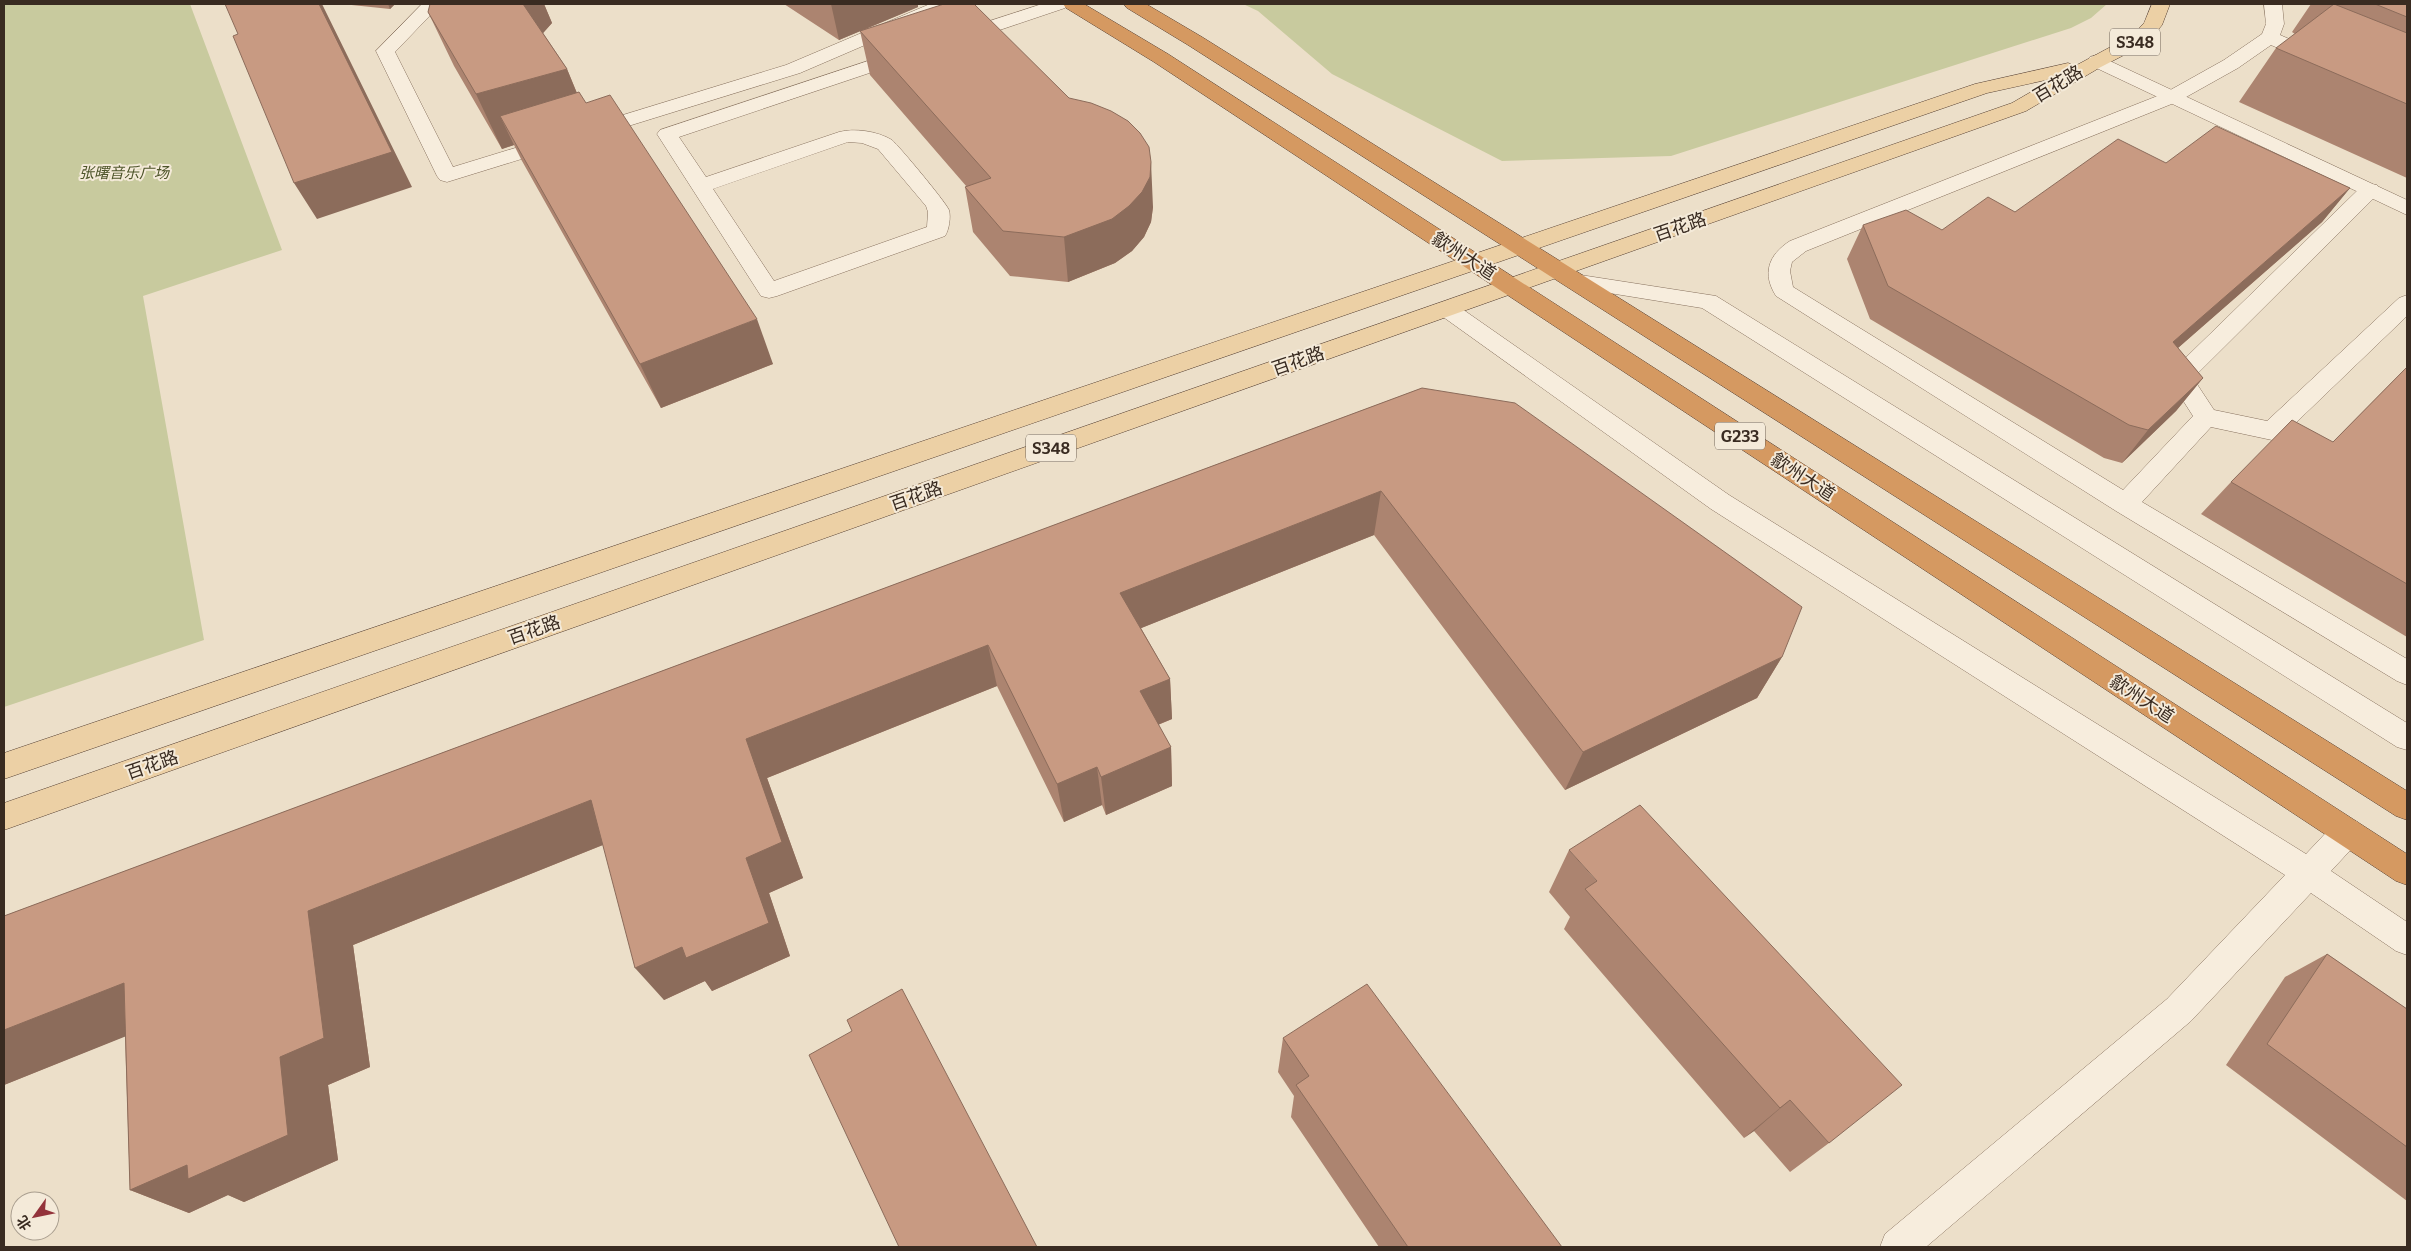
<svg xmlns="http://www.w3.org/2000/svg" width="2411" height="1251" font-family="Bitter,'Noto Sans SC',serif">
<rect width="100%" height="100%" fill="#ecdfc9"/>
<path fill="#c8ca9e" d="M4,4h186l92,246 -139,46 61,344 -200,67z
M1243,4h864l-16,14 -20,10 -400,128 -169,5 -170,-87 -74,-63z"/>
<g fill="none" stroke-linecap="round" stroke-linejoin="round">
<g stroke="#88725f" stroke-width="1">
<path id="lane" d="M422,4h19l-46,48 58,115 333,-102 144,-61h24l-3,4 -151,65 -353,109 -7,-2 -3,-4 -61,-125z
M1042,4h26l-3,4 -98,33h-14l-2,-4 2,-4z
M2264,4h18l2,20 -4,11 44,19 3,4 -3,4h-14l-39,-17 -33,23 -59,33 -373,150 -14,11 -2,9 3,16 330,203 70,-74 -25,-39 4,-6 191,-186 7,-1 7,1 3,5 -3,5 -184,183 21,32 53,11 132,-123 8,-3v21l-126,121 -9,3 -61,-13 -69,75 265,157v26l-10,-4 -281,-170 -340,-215c-14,-22 -8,-41 14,-55l375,-148 59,-33 38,-26 4,-10z
M904,49l7,2 2,4 -2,4 -232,78 27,40 133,-45c16,-4 38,-1 53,8 7,6 53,61 57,70 2,7 0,20 -4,26l-168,60 -8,2 -8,-2 -104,-162 3,-4zM848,142l14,1 16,6 48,57 2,6 -1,15 -153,54 -61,-92z"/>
</g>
<g stroke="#88725f" stroke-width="1">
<path id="street" d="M2097,55l310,145v15l-317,-150 -3,-4 3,-4z
M1574,274l142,22 691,427v27l-10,-3 -695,-439 -136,-22 -3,-5 3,-5z
M1447,301l8,3 274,191 577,359 30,-32 11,-4 11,4 4,10 -4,10 -27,29 76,51v33l-11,-4 -85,-58 -120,128 -265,226h-46l5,-13 282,-235 118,-124 -574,-366 -272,-195 -3,-5 3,-5z"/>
</g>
<g stroke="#564033" stroke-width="1">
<path id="primary" d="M2152,4h18l-8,21 -15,18 -48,25 -73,43 -2022,719v-27l2008,-700 43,-25 -68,15 -1983,686v-26l1971,-669 93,-21 7,3 58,-31 11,-12z"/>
</g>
<g stroke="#564033" stroke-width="1">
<path id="highway" d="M1063,4h21l84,50 1239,800v31l-11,-4 -1242,-819 -88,-54z
M1124,4h22l56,33 1205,754v29l-11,-4 -1208,-771 -61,-37z"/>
</g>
<use href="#lane" fill="#f7eddd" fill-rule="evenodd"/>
<use href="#street" fill="#f7eddd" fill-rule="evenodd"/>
<use href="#primary" fill="#ecd0a5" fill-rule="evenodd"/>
<use href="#highway" fill="#d59961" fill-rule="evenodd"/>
</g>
<path fill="#ac8470" d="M342,4h53l-5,5z
M430,4h114l8,19 -9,10 24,36 10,24 9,10 187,261 -112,44 -139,-247 -8,-16 -12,4 -48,-83 -26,-54z
M784,4h134v3l-50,21 285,179 -2,15 -7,15 -12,14 -17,12 -47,19 -58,-6 -37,-44 -8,-45h2l-97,-112 -10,-44 -21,9z
M2311,4h96v174l-168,-76 37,-54 19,-14 -3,-2z
M2166,163l184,25 -28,34 -144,126 25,30 -27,33 -54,52 -18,-5 -234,-139 -23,-60 16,-34 79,5 73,-18z
M2407,367v270l-206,-123 30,-32 102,-40z
M1422,388l360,269 -25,41 -192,92 -191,-255 -233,93 29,51 2,40 -14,6 13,22 1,39 -66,29 -4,-10 -38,17 -67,-136 -230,92 36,100 -34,15 21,63 -78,35 -7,-10 -41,19 -61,-155 -250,100 17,122 -42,18 10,75 -94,42 -16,-7 -39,18 -59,-23 -5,-154 -121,49v-169z
M1569,850l260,293 -39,29 -36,-41 -10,7 -180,-209 6,-12 -21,-25z
M2327,954l80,55v192l-181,-136 59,-88z
M1283,1038l279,209h-183l-88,-130 3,-21 -16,-24z"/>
<path fill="#8c6c5b" d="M319,4h3l90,183 -95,32 -23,-36z
M388,4h7l-5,5z
M520,4h24l8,19 -16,18z
M831,4h87v3l-79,33z
M567,69l22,54 -89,-7 14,29 -12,4 -26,-55z
M1151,162l2,45 -2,15 -7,15 -12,14 -17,12 -47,19 -4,-45z
M2350,188l-28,34 -175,153 26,-33z
M757,319l16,45 -112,44 -21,-44z
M2203,378l-27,33 -54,52 26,-33z
M1381,491l-7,44 -250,100 -4,-42z
M988,645l9,41 -230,92 36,100 -34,15 21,63 -78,35 -7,-10 -41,19 -29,-32 111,-110v-119z
M1782,657l-25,41 -192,92 18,-38z
M1170,679l2,40 -30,12 -2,-40z
M1171,747l1,39 -66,29 -5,-38z
M1097,767l5,38 -38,17 -7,-38z
M591,800l29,38 -267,107 17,122 -42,18 10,75 -94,42 -16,-7 -39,18 -59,-23 150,-133 28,-146z
M124,983l55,32 -175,70v-55z
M1790,1100l-36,31 -10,7 36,-30z"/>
<path fill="#c89a82" stroke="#8c6c5b" d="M225,4h94l73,148 -98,31 -61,-147 5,-2z
M430,4h93l44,65 -91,25 -48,-82z
M944,4h30l95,94 22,5 20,8 17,10 12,12 9,14 2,15 -1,15 -8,15 -13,14 -17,13 -48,18 -61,-6 -38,-44 26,-9 -131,-147z
M2334,4l73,29v71l-131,-56z
M2375,4h32v13z
M579,92l7,11 24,-8 147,224 -117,45 -140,-248z
M2216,126l134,62 -177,154 30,36 -55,52 -19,-5 -241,-139 -25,-61 43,-15 36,20 46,-33 27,15 103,-73 48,24z
M2407,367v217l-176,-102 61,-62 41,22z
M1422,388l93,15 287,204 -20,50 -199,95 -202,-261 -261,102 50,86 -30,12 31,56 -70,30 -4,-10 -40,17 -69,-139 -242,94 36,103 -36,16 23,65 -83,35 -4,-11 -47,21 -44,-168 -283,111 16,127 -44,19 8,78 -100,44 -1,-14 -57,25 -6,-207 -120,47v-114z
M1640,805l262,280 -73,58 -39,-43 -10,8 -195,-219 12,-8 -28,-31z
M2327,954l80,55v138l-140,-103z
M1367,984l195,263h-154l-112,-162 13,-9 -26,-38z
M902,989l135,258h-138l-90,-192 43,-24 -5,-11z"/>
<g text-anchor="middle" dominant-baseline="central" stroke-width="4" stroke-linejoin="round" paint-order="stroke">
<g font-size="15" font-style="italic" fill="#4d5429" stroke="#f4ead9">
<text x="124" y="173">张曙音乐广场</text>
</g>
<g fill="#f4ead9" stroke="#716458" stroke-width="1">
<rect x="2110" y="28.5" width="50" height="27" rx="4"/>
<rect x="1715" y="422.5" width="50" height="27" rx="4"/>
<rect x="1026" y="434.5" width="50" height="27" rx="4"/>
</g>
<g font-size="16" font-weight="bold" fill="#392b21">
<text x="2135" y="42">S348</text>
<text x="1740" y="436">G233</text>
<text x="1051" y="448">S348</text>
</g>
<g font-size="18" fill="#392b21" stroke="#f4ead9">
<text transform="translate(2058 84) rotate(-31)">百花路</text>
<text transform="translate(1680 227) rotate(-19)">百花路</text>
<text transform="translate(1464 256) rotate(33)">歙州大道</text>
<text transform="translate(1298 361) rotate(-19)">百花路</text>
<text transform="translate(1803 477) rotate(33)">歙州大道</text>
<text transform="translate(916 496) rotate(-19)">百花路</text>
<text transform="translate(534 630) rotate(-19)">百花路</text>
<text transform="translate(2142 699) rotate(33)">歙州大道</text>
<text transform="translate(152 765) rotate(-19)">百花路</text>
</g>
</g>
<rect width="2411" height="1251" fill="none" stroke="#392b21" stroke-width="10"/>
<g transform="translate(35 1216) rotate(237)"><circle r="24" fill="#f4ead9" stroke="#a99e8f"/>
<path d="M0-4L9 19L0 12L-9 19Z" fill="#93333b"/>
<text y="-8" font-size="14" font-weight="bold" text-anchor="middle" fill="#392b21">北</text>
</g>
</svg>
